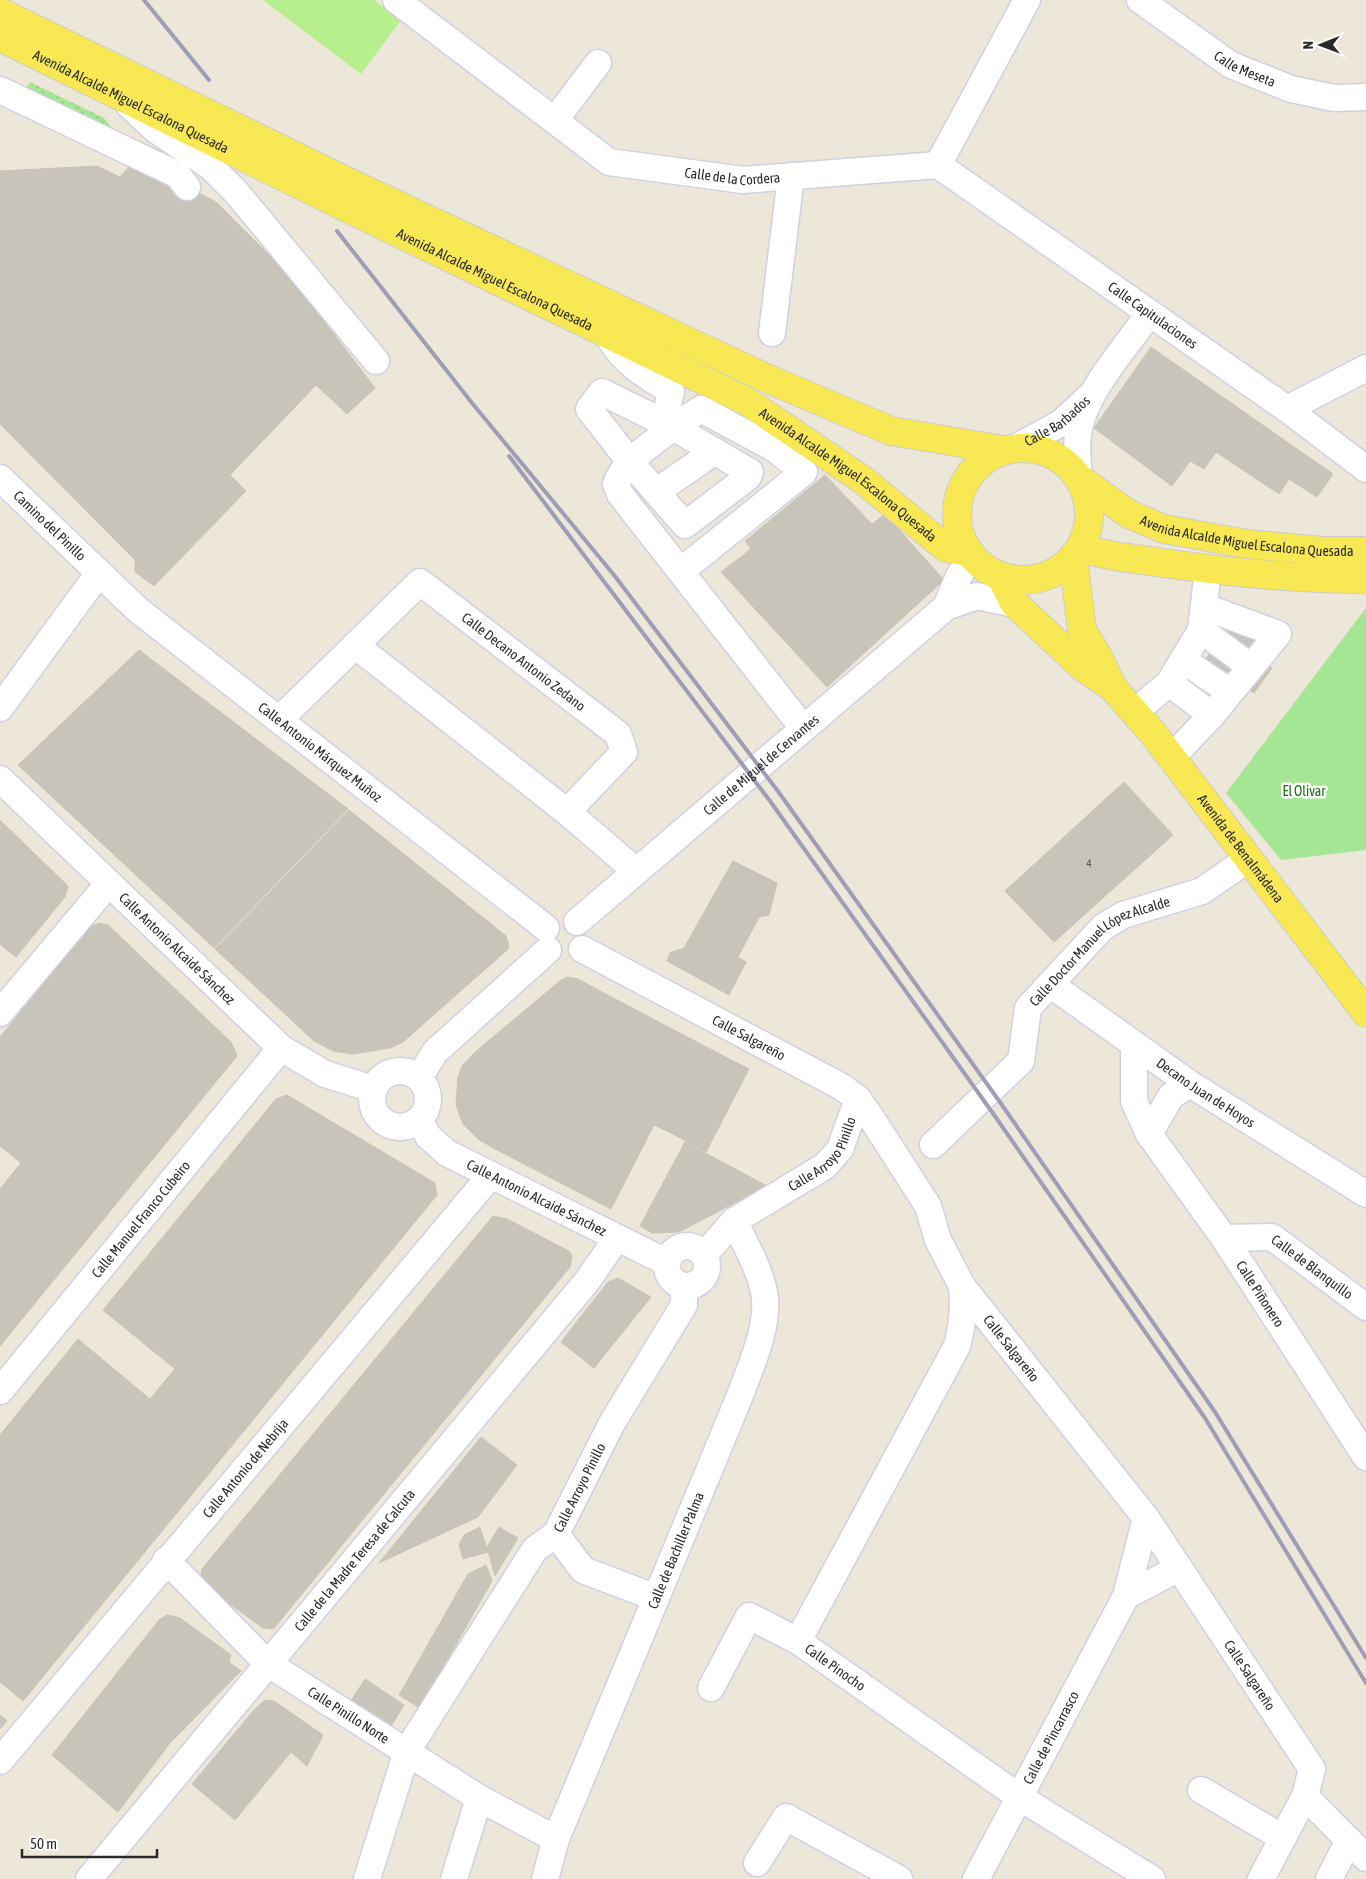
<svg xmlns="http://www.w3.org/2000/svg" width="1366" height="1879" font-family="'Asap Condensed',sans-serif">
<defs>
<pattern id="grass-dots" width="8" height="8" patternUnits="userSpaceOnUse" patternTransform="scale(1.25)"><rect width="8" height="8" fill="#a4e693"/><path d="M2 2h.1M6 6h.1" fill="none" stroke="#8dc57f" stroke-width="1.8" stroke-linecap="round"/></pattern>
</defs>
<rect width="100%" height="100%" fill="#ede7da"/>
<path fill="url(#grass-dots)" d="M30,82l74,36 18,23 -98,-48z"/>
<path fill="#a4e693" d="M1366,608v242l-85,10 -55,-67z"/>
<path fill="#b8ef8e" d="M263,0h111l27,20 -40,54z"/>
<path fill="#c8c4ba" stroke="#c8c4b4" d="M136,160l80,42 72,72 87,114 -28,26 -31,-29 -86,90 16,16 -92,95 -19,-14v-12l-135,-136v-253l97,-5 23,11z
M1151,347l182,127 -16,23 -28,-18 -10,15 -63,-42 -12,17 -14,-8 -18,25 -78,-58z
M825,475l47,49 13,-10 59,66 -117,107 -106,-115 30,-23 -6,-8z
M1232,624l25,19 -7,8 22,17 -18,25 -23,-17 -23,29 -23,-18z
M139,650l209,159 -134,139 -196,-183z
M1124,782l49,53 -119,107 -49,-51z
M349,810l157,126 3,10 -2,4 -104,92 -13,6 -37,6 -20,-3 -19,-10 -99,-92z
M0,820l68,66 -3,11 -49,60 -16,-13z
M733,861l44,22 -8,32 -10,2 -21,40 8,5 -17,33 -62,-34 3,-8 14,-5z
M99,923l9,2 123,117 6,14 -237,290v-157l21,-26 -21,-17v-109l90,-110z
M568,977l10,2 22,12 -42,81 -17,-9 -44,87 -19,-11 -15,-15 -7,-19 2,-28 4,-11 12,-13 87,-73z
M600,991l112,59 -43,82 -15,-7 -43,84 -114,-59 44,-87 17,9z
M712,1050l37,19 -43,83 -37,-20z
M287,1095l148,88 2,12 -414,506 -23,-19v-247l78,-96 72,60 25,-30 -72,-59 173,-211z
M685,1142l82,44 -88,46 -27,1 -12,-7z
M493,1216l14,3 62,32 3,5 -2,11 -295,360 -3,2 -9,-1 -58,-42 -5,-6 2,-11z
M618,1278l33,19 -57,71 -33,-26 47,-60z
M481,1437l36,28 -39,52 -99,46z
M480,1527l8,25 -25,7 -4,-15 5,-9z
M499,1527l19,11 -23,38 -8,-29z
M486,1565l6,16 -72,127 -21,-13 69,-121z
M167,1615l13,3 51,37 -2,7 12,9 -71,72 -52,69 -66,-57 107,-135z
M365,1679l39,26 -13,21 -40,-25z
M265,1700l9,1 49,34 -16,31 -16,-14 -56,68 -43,-36 62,-74z
M0,1715l7,6 -7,8z"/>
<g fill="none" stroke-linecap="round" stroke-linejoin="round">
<g stroke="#cfd0e3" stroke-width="29">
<g id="minor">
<path id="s1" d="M396,0l213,162 134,18 195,-15"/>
<path id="s2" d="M1140,0l91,65 60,24 43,9 32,-1"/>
<path d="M0,90l178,85 9,12"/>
<path d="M129,105l27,25 55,37 25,25 140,169"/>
<path d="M555,120l43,-57"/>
<path id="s3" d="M938,165l349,244 79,60"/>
<path d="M938,165l89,-165"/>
<path d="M772,333l19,-157"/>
<path d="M607,334c15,28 37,41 64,57l-4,19 6,17 -71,-35 -13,17 42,54 54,62 63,-48 2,-5 -77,-45c-19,16 -49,33 -57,57l4,10 183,234"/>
<path d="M1287,409l79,-41"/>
<path d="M673,427l28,-18 74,40 29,23 -123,99"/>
<path id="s4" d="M1017,447l44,-24 28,-26"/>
<path d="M1079,477c-1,-14 -3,-29 -1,-43 5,-40 48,-87 71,-120"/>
<path id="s5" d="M0,478l138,132 408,318"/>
<path d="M656,492l59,-41"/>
<path d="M946,607l13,-31 13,-20"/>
<path d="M1201,630l50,37"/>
<path d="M355,645l212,167 69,59"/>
<path d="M1183,660l47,32"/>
<path d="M1169,683l43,32"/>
<path d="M0,708l99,-135"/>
<path d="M1135,712l34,-29 32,-53 7,-60"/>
<path id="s6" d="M279,720l141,-138 198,152 6,18 -57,60"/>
<path d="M1172,757l40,-42 66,-81 -73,-27"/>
<path id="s7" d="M0,779l281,269 44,26 48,15"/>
<path id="s8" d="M577,922l369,-315 31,-11 38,8"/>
<path id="s9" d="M582,949l260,138 16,12 14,20 56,87 10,34 24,46 184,232 166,251 -7,27 -44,83"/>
<path id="s10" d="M1050,984l140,100 176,110"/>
<path d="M0,1013l109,-130"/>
<path id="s11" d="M1134,1046v55l15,33 75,104 142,219"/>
<circle cx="400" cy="1099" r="28"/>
<path d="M419,1078l16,-26 113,-102"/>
<path id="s12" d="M419,1120l9,16 19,17 219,109"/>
<path d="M1149,1134l22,-38 19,-12"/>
<path id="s13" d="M933,1145l88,-84 7,-53 75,-81 20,-12 79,-24 46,-32"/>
<path id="s14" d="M1224,1238l48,-1 94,70"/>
<circle cx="687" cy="1266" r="20"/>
<path id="s15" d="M704,1255l30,-34 91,-55 15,-17 18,-50"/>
<path id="s16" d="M0,1391l281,-343"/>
<path d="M556,1534l27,36 63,24"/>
<path id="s17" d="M166,1560l101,103 212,135 77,41"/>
<path d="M1126,1596l53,-28"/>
<path d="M798,1641l159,-295c6,-21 7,-38 5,-60"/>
<path id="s18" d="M711,1688l38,-72 49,25 221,156 133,82"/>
<path id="s19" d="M0,1761l491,-586"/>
<path d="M1201,1790l82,48"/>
<path d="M1305,1796l61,62"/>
<path d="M757,1863l29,-46 113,62"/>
<path id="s20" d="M89,1879l499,-599 28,-41"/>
<path id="s21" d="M367,1879l40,-128 128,-202 21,-15 56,-111 72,-118v-18"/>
<path d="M454,1879l25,-81"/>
<path id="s22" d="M545,1879l11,-40 181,-436c11,-30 34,-78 27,-111 -5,-25 -19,-48 -30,-71"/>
<path id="s23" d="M976,1879l150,-283 20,-78"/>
<path d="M1329,1879l20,-39"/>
</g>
</g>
<g stroke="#ccc" stroke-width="30">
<g id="major">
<path d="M0,12l344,168 422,198 125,53 112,19"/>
<path id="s24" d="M0,37l341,168 405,196 117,79 83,68 23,4"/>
<circle cx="1023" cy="514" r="66"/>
<path id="s25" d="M1081,480l48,34 35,15 83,15 74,7h45"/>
<path d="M1080,548c25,8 50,10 76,14 69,10 139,17 210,17"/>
<path d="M1073,558l9,72 16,27 14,29"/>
<path id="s26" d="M1001,577l13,26 70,65 28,19 40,45 214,281"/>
</g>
</g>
<use href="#minor" stroke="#fff" stroke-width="26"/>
<use href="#major" stroke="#f8e954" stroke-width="28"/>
<path stroke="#9d9db5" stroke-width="4" d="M144,0l65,80
M337,231l135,172 142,172 166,219 222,311 213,307 151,246
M509,456l261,345 222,311 213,306 161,265"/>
</g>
<g text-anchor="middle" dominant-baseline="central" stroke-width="5" stroke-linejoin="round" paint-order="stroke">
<g font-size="11" fill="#51504d">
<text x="1089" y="863">4</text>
</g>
<g font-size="14" fill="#292929" stroke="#fff">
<text stroke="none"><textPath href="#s2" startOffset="126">Calle Meseta</textPath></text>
<text stroke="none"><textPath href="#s24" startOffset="146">Avenida Alcalde Miguel Escalona Quesada</textPath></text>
<text stroke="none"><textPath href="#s1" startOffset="392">Calle de la Cordera</textPath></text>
<text stroke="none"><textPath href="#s24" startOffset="551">Avenida Alcalde Miguel Escalona Quesada</textPath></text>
<text stroke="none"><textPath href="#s3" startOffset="262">Calle Capitulaciones</textPath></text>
<text stroke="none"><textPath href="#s4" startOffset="48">Calle Barbados</textPath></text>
<text stroke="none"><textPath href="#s24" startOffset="956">Avenida Alcalde Miguel Escalona Quesada</textPath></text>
<text stroke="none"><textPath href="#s5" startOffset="69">Camino del Pinillo</textPath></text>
<text stroke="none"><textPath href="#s25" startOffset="180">Avenida Alcalde Miguel Escalona Quesada</textPath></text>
<text stroke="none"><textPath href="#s6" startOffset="328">Calle Decano Antonio Zedano</textPath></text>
<text stroke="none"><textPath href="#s5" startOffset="422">Calle Antonio Márquez Muñoz</textPath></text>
<text stroke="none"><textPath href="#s8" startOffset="242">Calle de Miguel de Cervantes</textPath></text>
<text stroke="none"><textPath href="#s26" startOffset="365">Avenida de Benalmádena</textPath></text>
<text stroke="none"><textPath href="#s7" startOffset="245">Calle Antonio Alcaide Sánchez</textPath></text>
<text stroke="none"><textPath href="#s13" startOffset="269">Calle Doctor Manuel López Alcalde</textPath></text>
<text stroke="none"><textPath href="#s9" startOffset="189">Calle Salgareño</textPath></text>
<text stroke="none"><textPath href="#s10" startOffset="190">Decano Juan de Hoyos</textPath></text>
<text stroke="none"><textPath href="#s15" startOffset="159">Calle Arroyo Pinillo</textPath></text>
<text stroke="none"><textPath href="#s12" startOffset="144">Calle Antonio Alcaide Sánchez</textPath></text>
<text stroke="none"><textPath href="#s16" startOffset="222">Calle Manuel Franco Cubeiro</textPath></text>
<text stroke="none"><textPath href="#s14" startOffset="98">Calle de Blanquillo</textPath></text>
<text stroke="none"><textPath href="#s11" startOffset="286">Calle Piñonero</textPath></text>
<text stroke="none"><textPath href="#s9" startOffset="609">Calle Salgareño</textPath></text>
<text stroke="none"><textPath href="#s19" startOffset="382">Calle Antonio de Nebrija</textPath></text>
<text stroke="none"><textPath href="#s21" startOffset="451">Calle Arroyo Pinillo</textPath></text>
<text stroke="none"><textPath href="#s22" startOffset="354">Calle de Bachiller Palma</textPath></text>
<text stroke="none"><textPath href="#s20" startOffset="415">Calle de la Madre Teresa de Calcuta</textPath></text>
<text stroke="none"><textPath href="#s18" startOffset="182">Calle Pinocho</textPath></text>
<text stroke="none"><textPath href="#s9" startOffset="1014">Calle Salgareño</textPath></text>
<text stroke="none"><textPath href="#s17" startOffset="241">Calle Pinillo Norte</textPath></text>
<text stroke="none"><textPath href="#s23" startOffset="160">Calle de Pincarrasco</textPath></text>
</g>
<g font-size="14" fill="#1b6a16" stroke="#fff">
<text x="1304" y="791">El Olivar</text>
</g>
</g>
<g transform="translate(1321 45) rotate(269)" stroke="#ffffff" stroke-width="4" paint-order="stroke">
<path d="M0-4L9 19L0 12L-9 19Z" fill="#292929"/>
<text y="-8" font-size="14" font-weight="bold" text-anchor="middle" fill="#292929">N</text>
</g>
<path d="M22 1849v8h135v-8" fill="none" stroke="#292929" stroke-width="2.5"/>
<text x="30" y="1849" font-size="15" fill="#292929" stroke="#ffffff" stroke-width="4" paint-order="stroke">50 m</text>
</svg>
